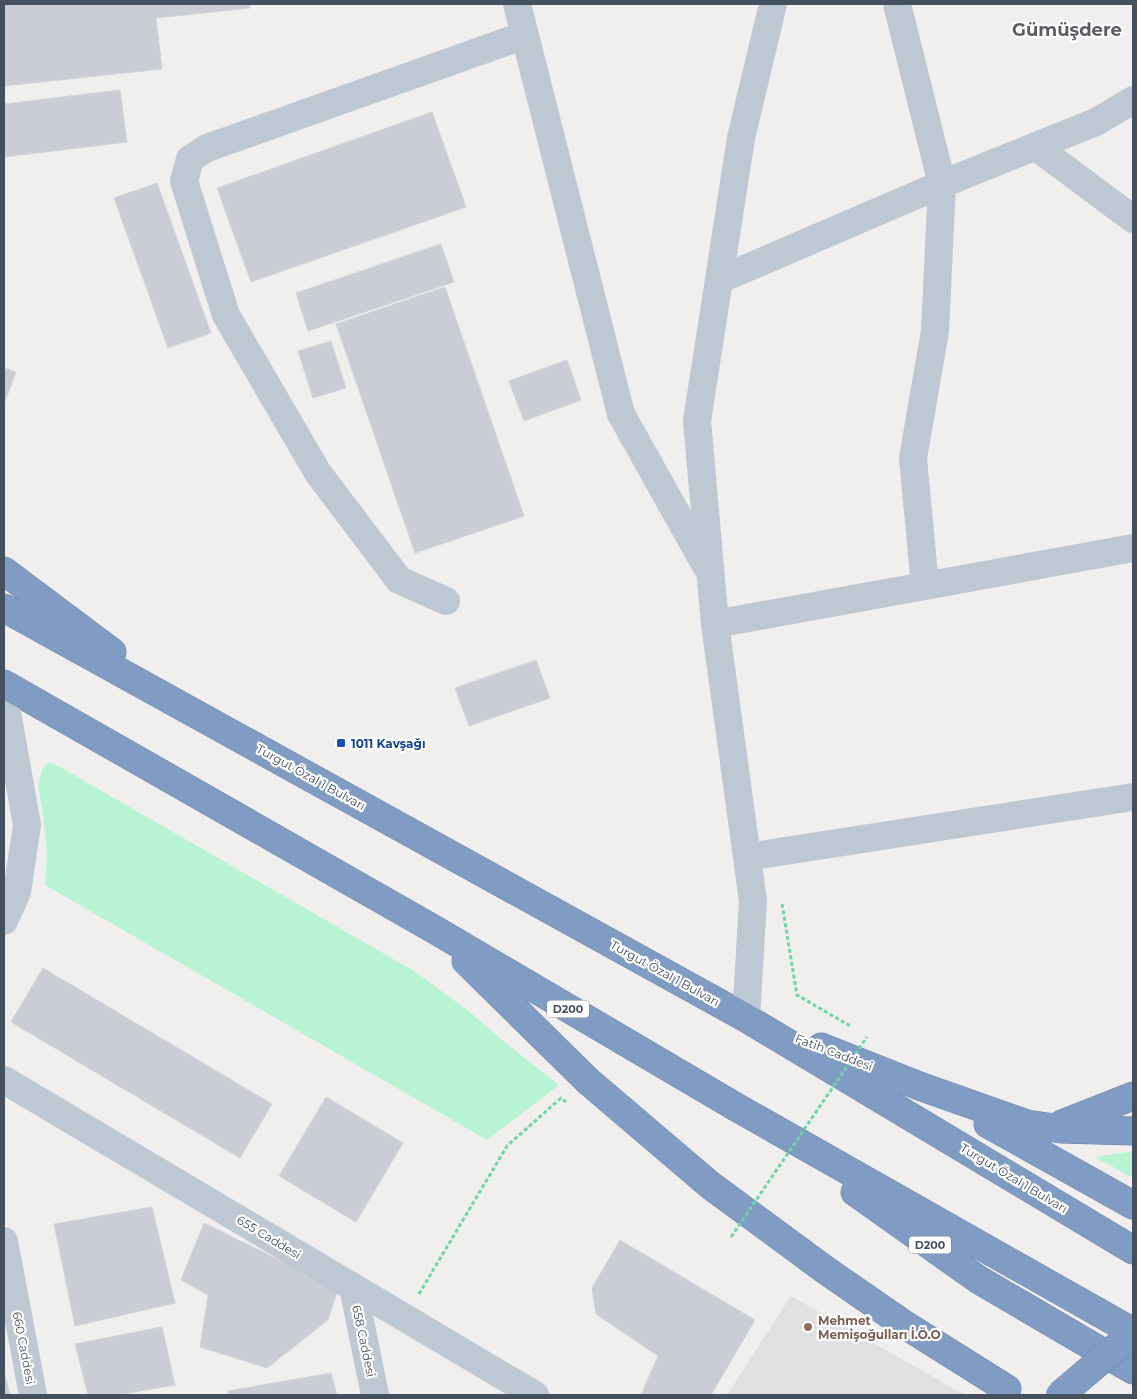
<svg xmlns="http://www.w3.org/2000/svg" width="1137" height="1399" font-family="Montserrat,sans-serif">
<rect width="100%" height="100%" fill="#f1eeee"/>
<path fill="#e2dfe0" d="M791,1296l174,99h-238z"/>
<path fill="#b8f4d3" d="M49,762l13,6 352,203 56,41 32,28 57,45 -72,55 -442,-255 2,-30 -3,-34 -6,-36 4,-15z
M1133,1151v27l-38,-21z"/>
<path fill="#cacdd4" stroke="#d2d4db" d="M4,4h246v4l-94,10 6,51 -158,17z
M120,90l7,52 -123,15v-53z
M432,112l34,95 -215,75 -34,-94z
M157,183l54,150 -43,15 -54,-150z
M441,244l13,38 -146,49 -12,-38z
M445,287l79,229 -109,37 -79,-229z
M331,341l15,47 -33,10 -15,-47z
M567,360l14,40 -57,21 -15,-40z
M4,368l12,4 -12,32z
M536,660l14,38 -81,28 -14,-38z
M43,968l229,136 -32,54 -229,-136z
M326,1097l77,46 -47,79 -77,-46z
M152,1207l23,96 -100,23 -21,-102z
M204,1223l134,66 -10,31 -61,48 -67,-21 8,-52 -27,-15z
M620,1240l135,80 -44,75h-70l17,-39 -62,-42 -4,-26z
M162,1327l13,58 -59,10h-28l-13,-51z
M4,1371l6,24h-6z
M331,1373l6,22h-108l-1,-4z"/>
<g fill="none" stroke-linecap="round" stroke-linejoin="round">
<g stroke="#6c87af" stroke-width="29">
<path id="highway" d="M4,571l108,81
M4,608l742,410 387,232
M4,684l433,247 299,176 397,225
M466,961l122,120 122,104 114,84 78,54 105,66
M821,1047l101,40 105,37 34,5 72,2
M988,1124l145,81
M1062,1124l71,-28
M855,1192l124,88 154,90"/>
</g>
<path stroke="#6cd6a9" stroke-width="3" stroke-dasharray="4 2.5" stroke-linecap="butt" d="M782,904l15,91 55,32
M419,1294l88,-148 54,-48 5,4"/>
<path stroke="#bdc8d2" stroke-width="28" d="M517,4l104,410 85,152
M897,4l45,180 -7,147 -22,127 12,128
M1035,146l98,73
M719,280l223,-96 154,-62 37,-22
M446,601l-47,-21 -81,-107 -92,-158 -42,-134 6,-22 17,-11 318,-113
M715,624l418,-76
M4,695l23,130 -10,67 -13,29
M747,857l386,-60
M746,1018l7,-117 -38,-277 -18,-203 44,-283 32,-134
M4,1080l531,315
M4,1241l29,154
M353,1287l22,108"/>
<use href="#highway" stroke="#819cc3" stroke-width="28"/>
<g stroke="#6c87af" stroke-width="29" stroke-linecap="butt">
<path id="highway-bridge" d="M1060,1395l73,-62"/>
</g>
<path stroke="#6cd6a9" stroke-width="3" stroke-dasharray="4 2.5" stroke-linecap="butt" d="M731,1237l136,-200"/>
<use href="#highway-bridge" stroke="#819cc3" stroke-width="28"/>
</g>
<rect fill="#1a4fb4" stroke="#fff" stroke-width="2" x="336" y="738" width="10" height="10" rx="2.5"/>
<circle fill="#8d6e63" stroke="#fff" stroke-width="2" cx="808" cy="1327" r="5"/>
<g text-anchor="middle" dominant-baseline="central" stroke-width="4.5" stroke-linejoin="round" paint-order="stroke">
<g fill="#fff" stroke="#7c848e" stroke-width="1">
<rect x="547" y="1000.5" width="42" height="17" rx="4"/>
<rect x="909" y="1236.5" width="42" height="17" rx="4"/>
</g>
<g font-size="11" font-weight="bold" fill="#44505e">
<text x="568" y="1009">D200</text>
<text x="930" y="1245">D200</text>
</g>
<g font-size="12" font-weight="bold" fill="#164399" stroke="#fff" text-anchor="start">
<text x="351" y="743">1011 Kavşağı</text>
</g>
<g font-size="12" fill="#44505e" stroke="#fff">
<text transform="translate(311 777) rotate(29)">Turgut Özal 1 Bulvarı</text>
<text transform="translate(665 973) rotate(29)">Turgut Özal 1 Bulvarı</text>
<text transform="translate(834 1052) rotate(21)">Fatih Caddesi</text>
<text transform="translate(1014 1178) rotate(31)">Turgut Özal 1 Bulvarı</text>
<text transform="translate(269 1237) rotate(31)">655 Caddesi</text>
<text transform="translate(364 1341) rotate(78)">658 Caddesi</text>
<text transform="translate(24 1348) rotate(79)">660 Caddesi</text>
</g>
<g font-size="12" font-weight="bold" fill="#785e54" stroke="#fff" text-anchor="start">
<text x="818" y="1320">Mehmet<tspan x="818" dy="14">Memişoğulları İ.Ö.O</tspan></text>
</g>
<g font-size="18" font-weight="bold" fill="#5a5e64" stroke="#fff">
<text x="1067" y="30">Gümüşdere</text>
</g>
</g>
<rect width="1137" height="1399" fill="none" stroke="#44505e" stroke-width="10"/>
</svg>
